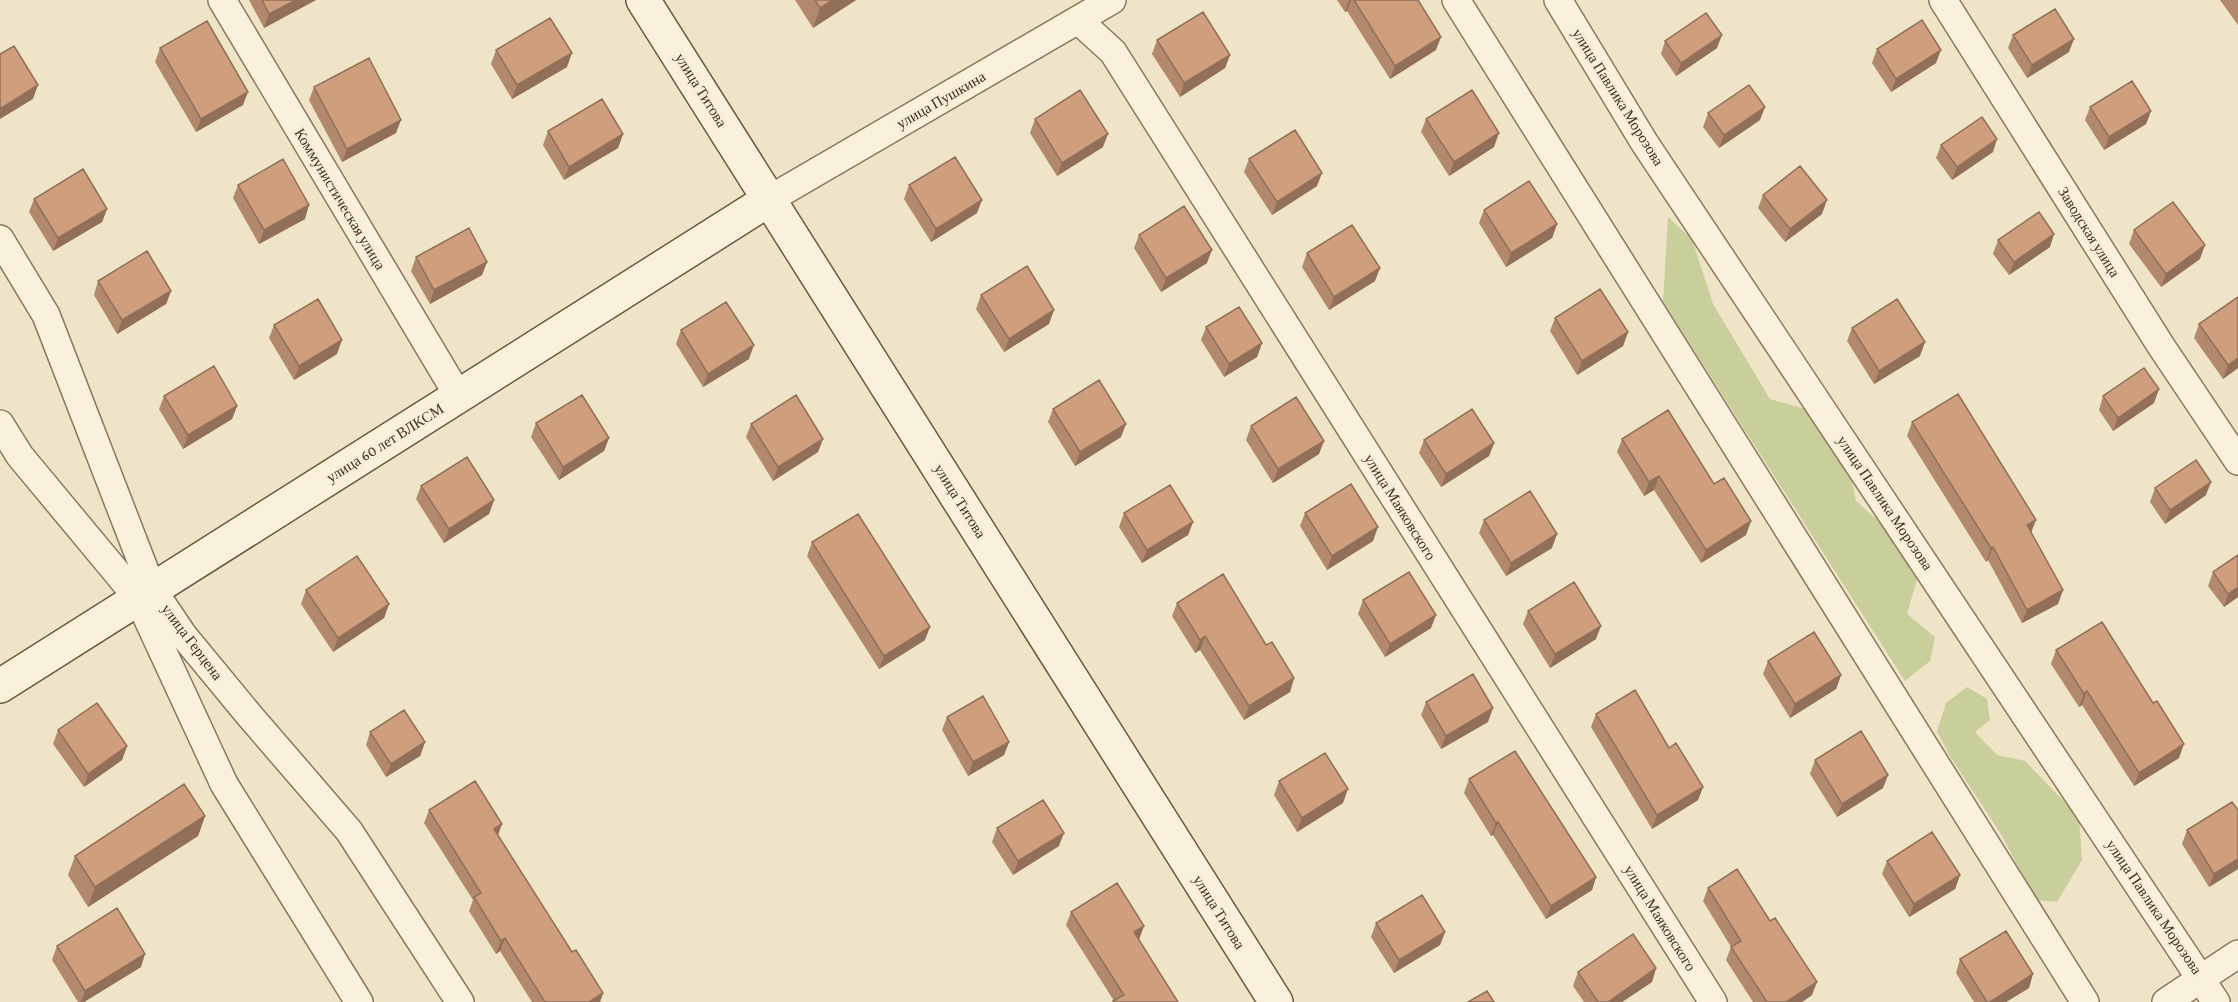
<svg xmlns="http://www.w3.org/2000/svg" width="2238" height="1002" font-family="'Crimson Pro',serif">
<rect width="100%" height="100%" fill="#f0e4c8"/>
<path fill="#c9cf9b" d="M1668,217l24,22 21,65 57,95 35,10 44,57 7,35 35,31 27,44 -11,38 28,23 -5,24 -25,20 -242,-379z
M1967,687l20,12 3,21 -15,12 22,23 28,6 54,56 3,43 -25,42 -22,-2 -33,-64 -54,-83 -11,-22 9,-28z"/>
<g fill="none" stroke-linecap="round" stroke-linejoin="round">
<g stroke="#8d765c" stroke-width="30">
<path id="street" d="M222,0l237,397
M1456,0l629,1002
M1558,0l86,142 572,860
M1943,0l218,346 77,115
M1078,20l35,32 600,950
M770,199l342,-199
M0,239l46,76 106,274 31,46 66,80 100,116 111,171
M0,424l20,32 118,142 86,186 135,218
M2166,1002l72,-48"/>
</g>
<g stroke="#6f573f" stroke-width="36">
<path id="secondary" d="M643,0l633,1002
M0,686l770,-487"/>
</g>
<use href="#street" stroke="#faf1dc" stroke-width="27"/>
<use href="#secondary" stroke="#faf1dc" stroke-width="33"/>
</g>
<path fill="#b2896c" d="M249,0h67l-52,28z
M795,0h61l-43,28z
M1337,0h81l18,50 -46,29 -43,-68 -2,1z
M2220,0h18v25z
M2013,35l56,17 -42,26 -19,-30z
M1157,40l73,15 -5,13 -45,29 -28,-43z
M1665,41l52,7 -41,28 -15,-22z
M160,48l83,57 -47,27 -41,-70z
M1877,49l59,14 -45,29 -19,-29z
M496,50l71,17 -55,32 -21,-35z
M314,87l82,46 -54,29 -33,-62z
M2090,107l61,4 -5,13 -42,26 -19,-30z
M1708,113l52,7 -41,28 -16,-21z
M1035,119l68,28 -46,29 -27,-43z
M1426,119l68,28 -45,29 -28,-44z
M548,131l75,3 -5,14 -54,32 -21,-35z
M1941,145l52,7 -41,28 -16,-22z
M1249,159l68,27 -45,29 -28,-43z
M238,185l67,34 -46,25 -26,-46z
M909,185l68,28 -46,29 -27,-43z
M1763,195l59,19 -37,28 -27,-34z
M34,199l73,10 -5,13 -49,29 -24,-39z
M1484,210l73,14 -5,14 -46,29 -27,-44z
M2134,230l66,29 -39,28 -32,-43z
M1139,235l68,28 -46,29 -27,-44z
M1998,240l52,7 -41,28 -16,-21z
M1307,253l68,28 -46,29 -27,-43z
M416,257l71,5 -5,13 -52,29 -19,-33z
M98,281l73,10 -5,13 -49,30 -23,-39z
M981,295l68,29 -45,28 -28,-43z
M1555,318l73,14 -5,14 -46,29 -27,-44z
M2199,324l39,44 -15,11 -29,-41z
M274,325l63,29 -43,26 -25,-42z
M1206,327l56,16 -5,14 -33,20 -23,-37z
M1852,328l68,28 -46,28 -27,-43z
M681,330l68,29 -46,28 -27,-43z
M164,396l73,10 -5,13 -49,30 -24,-40z
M2103,396l51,7 -41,28 -14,-21z
M1053,409l68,28 -46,29 -27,-44z
M1912,422l119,111 27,71 -36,19 -34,-63 -2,2 -79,-126z
M536,423l73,15 -5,13 -45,29 -28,-43z
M751,424l72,15 -5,13 -45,29 -27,-44z
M1251,426l68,28 -46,29 -27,-43z
M1622,439l124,96 -45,28 -47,-73 -10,6 -27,-44z
M1424,440l70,3 -5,13 -48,31 -22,-34z
M421,486l73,14 -5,14 -45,29 -28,-44z
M2155,488l51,7 -41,29 -15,-22z
M1124,513l69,9 -5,13 -46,28 -23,-36z
M1305,513l68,28 -46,29 -27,-44z
M1484,520l68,28 -46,28 -27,-43z
M812,542l113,98 -46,29 -72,-113z
M2238,555v42l-14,10 -16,-21 5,-14z
M306,590l83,14 -5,14 -51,34 -32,-48z
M1363,600l68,28 -46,29 -27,-43z
M1177,603l89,42 28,33 -4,14 -46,28 -44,-70 -5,3 -23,-37z
M1528,611l68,28 -46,29 -27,-44z
M2056,650l123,108 -45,28 -52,-81 -3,2 -28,-43z
M1768,661l73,14 -5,14 -46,29 -27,-44z
M1426,702l62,20 -47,27 -20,-34z
M1596,714l73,34 34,39 -5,13 -46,29 -61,-102z
M947,717l62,25 -5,13 -36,21 -26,-46z
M58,730l69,16 -5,14 -38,27 -31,-43z
M370,732l55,10 -5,14 -34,21 -20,-32z
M1815,760l73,15 -5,13 -46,29 -27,-43z
M1469,779l127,98 -4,13 -46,29 -53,-84 -2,1 -27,-43z
M1279,781l64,22 -46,29 -23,-37z
M429,810l69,25 74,117 31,41 -3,9h-68l-32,-51 -4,3 -27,-43 4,-11 -49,-77z
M2238,810v59l-29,18 -27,-43 5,-14z
M205,816l-7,20 -110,71 -20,-32 7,-19z
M997,828l62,18 -46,29 -21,-33z
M1887,861l73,14 -5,14 -46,28 -27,-43z
M1708,888l104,107 -10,7h-49l-27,-42 5,-13 -28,-46z
M1071,912l68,28 39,62h-65l1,-1 -48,-76z
M1376,923l69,9 -5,13 -46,28 -23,-36z
M57,946l84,21 -57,35h-6l-26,-42z
M1960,959l69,29 -23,14h-32l-18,-29z
M1656,968l-4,14 -30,20h-38l-11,-16 5,-14z"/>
<path fill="#916f58" d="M296,0h20l-52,28 5,-14z
M833,0h23l-43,28 7,-20z
M1349,0h2l-4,11 -2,1z
M1722,35l-5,13 -41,28 5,-13z
M1441,37l-5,13 -46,29 5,-13z
M2074,39l-5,13 -42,26 5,-13z
M1941,50l-5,13 -45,29 5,-13z
M572,53l-5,14 -55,32 5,-14z
M1230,55l-5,13 -45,29 4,-14z
M38,85l-5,14 -33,20v-10z
M248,92l-5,13 -47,27 5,-13z
M1765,107l-5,13 -41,28 5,-13z
M2151,111l-5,13 -42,26 5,-13z
M401,120l-5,13 -54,29 5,-13z
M1499,133l-5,14 -45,29 5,-14z
M623,134l-5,14 -54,32 5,-13z
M1108,134l-5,13 -46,29 5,-13z
M1997,139l-4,13 -41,28 5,-13z
M1322,173l-5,13 -45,29 5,-13z
M982,200l-5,13 -46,29 5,-13z
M1827,200l-5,14 -37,28 5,-13z
M309,205l-4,14 -46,25 5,-14z
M107,209l-5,13 -49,29 5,-13z
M1557,224l-5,14 -46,29 5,-14z
M2054,234l-4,13 -41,28 5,-13z
M2205,245l-5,14 -39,28 5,-13z
M1212,250l-5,13 -46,29 5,-14z
M487,262l-5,13 -52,29 4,-14z
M1380,268l-5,13 -46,29 5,-13z
M171,291l-5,13 -49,30 5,-14z
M1054,310l-5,14 -45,28 5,-13z
M1628,332l-5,14 -46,29 5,-14z
M342,340l-5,14 -43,26 5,-14z
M1925,342l-5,14 -46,28 5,-13z
M1262,343l-5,14 -33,20 5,-13z
M754,345l-5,14 -46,28 5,-13z
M2238,358v10l-15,11 5,-14z
M2159,389l-5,14 -41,28 5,-13z
M237,406l-5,13 -49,30 5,-14z
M1126,424l-5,13 -46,29 5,-14z
M609,438l-5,13 -45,29 4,-13z
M823,439l-5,13 -45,29 5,-14z
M1324,441l-5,13 -46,29 5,-14z
M1494,443l-5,13 -48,31 5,-13z
M1659,476l-5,14 -10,6 5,-14z
M2211,482l-5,13 -41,29 5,-14z
M494,500l-5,14 -45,29 5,-14z
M2036,520l-5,13 -4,-8z
M1751,521l-5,14 -45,28 5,-13z
M1193,522l-5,13 -46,28 5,-13z
M1378,527l-5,14 -46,29 5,-14z
M1557,534l-5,14 -46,28 5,-13z
M1993,547l-5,13 -2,2 5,-14z
M2238,587v10l-14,10 4,-13z
M2063,590l-5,14 -36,19 5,-13z
M389,604l-5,14 -51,34 5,-14z
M1436,615l-5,13 -46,29 5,-13z
M1601,626l-5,13 -46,29 5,-14z
M930,627l-5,13 -46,29 5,-13z
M1205,636l-5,14 -5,3 5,-13z
M1841,675l-5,14 -46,29 5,-14z
M1294,678l-4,14 -46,28 5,-14z
M2087,691l-5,14 -3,2 5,-13z
M1493,708l-5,14 -47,27 5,-13z
M425,742l-5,14 -34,21 5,-13z
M1009,742l-5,13 -36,21 5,-14z
M2184,744l-5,14 -45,28 5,-13z
M127,746l-5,14 -38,27 4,-13z
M1888,775l-5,13 -46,29 5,-13z
M1703,787l-5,13 -46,29 5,-14z
M1348,789l-5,14 -46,29 5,-14z
M205,816l-7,20 -110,71 7,-20z
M1498,822l-5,13 -2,1 5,-13z
M502,824l-5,14 -3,-9z
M1064,833l-5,13 -46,29 5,-14z
M2238,859v10l-29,18 5,-13z
M1960,875l-5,14 -46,28 5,-13z
M1596,877l-4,13 -46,29 5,-13z
M1144,926l-5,14 -5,-8z
M1445,932l-5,13 -46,28 5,-13z
M505,938l-5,13 -4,3 5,-13z
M145,954l-4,13 -57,35h-3l4,-11z
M1656,968l-4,14 -30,20h-14z
M2033,974l-4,14 -23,14h-16z
M1817,982l-5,13 -10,7h-16z
M603,993l-3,9h-11z"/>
<path fill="#cf9f7d" stroke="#916f58" stroke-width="1.5" d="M262,0h34l-27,14z
M815,0h18l-13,8z
M1354,0h64l23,37 -46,29z
M2055,9l19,30 -42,26 -19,-30z
M1203,12l27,43 -46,28 -27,-43z
M1706,13l16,22 -41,28 -16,-22z
M550,18l22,35 -55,32 -21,-35z
M1922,20l19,30 -45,29 -19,-30z
M207,21l41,71 -47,27 -41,-71z
M14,46l24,39 -38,24v-55z
M369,58l32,62 -54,29 -33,-62z
M2132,81l19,30 -42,26 -19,-30z
M1749,85l16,22 -41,28 -16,-22z
M1080,90l28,44 -46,29 -27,-44z
M1472,90l27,43 -45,29 -28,-43z
M602,99l21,35 -54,33 -21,-36z
M1982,117l15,22 -40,28 -16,-22z
M1295,130l27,43 -45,29 -28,-43z
M955,157l27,43 -46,29 -27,-44z
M283,159l26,46 -45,25 -26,-45z
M1800,166l27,34 -37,29 -27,-34z
M83,169l24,40 -49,29 -24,-39z
M1529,181l28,43 -46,29 -27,-43z
M2173,202l32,43 -39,29 -32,-44z
M1184,206l28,44 -46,28 -27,-43z
M2039,212l15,22 -40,28 -16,-22z
M1352,225l28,43 -46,29 -27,-44z
M469,228l18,34 -53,28 -18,-33z
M147,251l24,40 -49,29 -24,-39z
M1027,266l27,44 -45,29 -28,-44z
M1600,289l28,43 -46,29 -27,-43z
M2238,297v61l-10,7 -29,-41z
M318,299l24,41 -43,26 -25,-41z
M1897,299l28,43 -46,29 -27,-43z
M726,302l28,43 -46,29 -27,-44z
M1239,307l23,36 -33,21 -23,-37z
M214,366l23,40 -49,29 -24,-39z
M2144,368l15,21 -41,29 -15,-22z
M1099,380l27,44 -46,28 -27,-43z
M1958,394l78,126 -9,5 36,65 -36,20 -34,-63 -2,1 -79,-126z
M582,395l27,43 -46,29 -27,-44z
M796,395l27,44 -45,28 -27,-43z
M1296,397l28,44 -46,28 -27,-43z
M1472,409l22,34 -48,31 -22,-34z
M1668,410l46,74 10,-6 27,43 -45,29 -47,-74 -10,6 -27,-43z
M467,457l27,43 -45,29 -28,-43z
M2196,460l15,22 -41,28 -15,-22z
M1351,484l27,43 -46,29 -27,-43z
M1170,485l23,37 -46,28 -23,-37z
M1530,491l27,43 -46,29 -27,-43z
M858,514l72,113 -46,29 -72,-114z
M2238,555v32l-10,7 -15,-22z
M357,556l32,48 -51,34 -32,-48z
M1409,572l27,43 -46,29 -27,-44z
M1223,574l43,71 6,-3 22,36 -45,28 -44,-70 -5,4 -23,-37z
M1574,582l27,44 -46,28 -27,-43z
M2102,622l51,81 4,-2 27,43 -45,29 -52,-82 -3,3 -28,-44z
M1814,632l27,43 -46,29 -27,-43z
M1473,674l20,34 -47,28 -20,-34z
M1635,690l34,58 7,-5 27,44 -46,28 -61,-101z
M983,696l26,46 -36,20 -26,-45z
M97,703l30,43 -39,28 -30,-44z
M404,710l21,32 -34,22 -21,-32z
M1861,731l27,44 -46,29 -27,-44z
M1515,751l81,126 -45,29 -53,-84 -2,1 -27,-44z
M1325,753l23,36 -46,29 -23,-37z
M475,781l27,43 -8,5 78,123 4,-2 27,43 -14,9h-44l-40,-64 -4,3 -27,-44 7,-4 -52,-83z
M184,784l21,32 -110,71 -20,-31z
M1043,800l21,33 -46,28 -21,-33z
M2232,802l6,8v49l-24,15 -27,-44z
M1932,832l28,43 -46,29 -27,-43z
M1737,869l33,52 5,-3 42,64 -31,20h-19l-36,-55 10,-6 -33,-53z
M1117,883l27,43 -10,6 44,70h-64l-1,-1 11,-6 -53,-83z
M1422,895l23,37 -46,28 -23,-37z
M117,908l28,46 -60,37 -28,-45z
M2006,931l27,43 -43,28h-3l-27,-43z
M1633,934l23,34 -48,34h-10l-20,-30z
M1487,991l7,11h-26z"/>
<g text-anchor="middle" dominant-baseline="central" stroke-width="6" stroke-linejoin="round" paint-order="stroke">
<g font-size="15" fill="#3d2e20" stroke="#f7eed8">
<text transform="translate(701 90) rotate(58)">улица Титова</text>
<text transform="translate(1618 97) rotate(58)">улица Павлика Морозова</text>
<text transform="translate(941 100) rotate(-30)">улица Пушкина</text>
<text transform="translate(340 199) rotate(59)">Коммунистическая улица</text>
<text transform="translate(2089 232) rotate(58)">Заводская улица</text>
<text transform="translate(385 443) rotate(-32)">улица 60 лет ВЛКСМ</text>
<text transform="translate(960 501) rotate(58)">улица Титова</text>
<text transform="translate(1885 503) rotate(56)">улица Павлика Морозова</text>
<text transform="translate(1400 507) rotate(58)">улица Маяковского</text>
<text transform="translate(192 642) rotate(53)">улица Герцена</text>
<text transform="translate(2154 907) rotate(56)">улица Павлика Морозова</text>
<text transform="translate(1219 912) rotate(58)">улица Титова</text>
<text transform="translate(1660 918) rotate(58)">улица Маяковского</text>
</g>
</g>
</svg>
